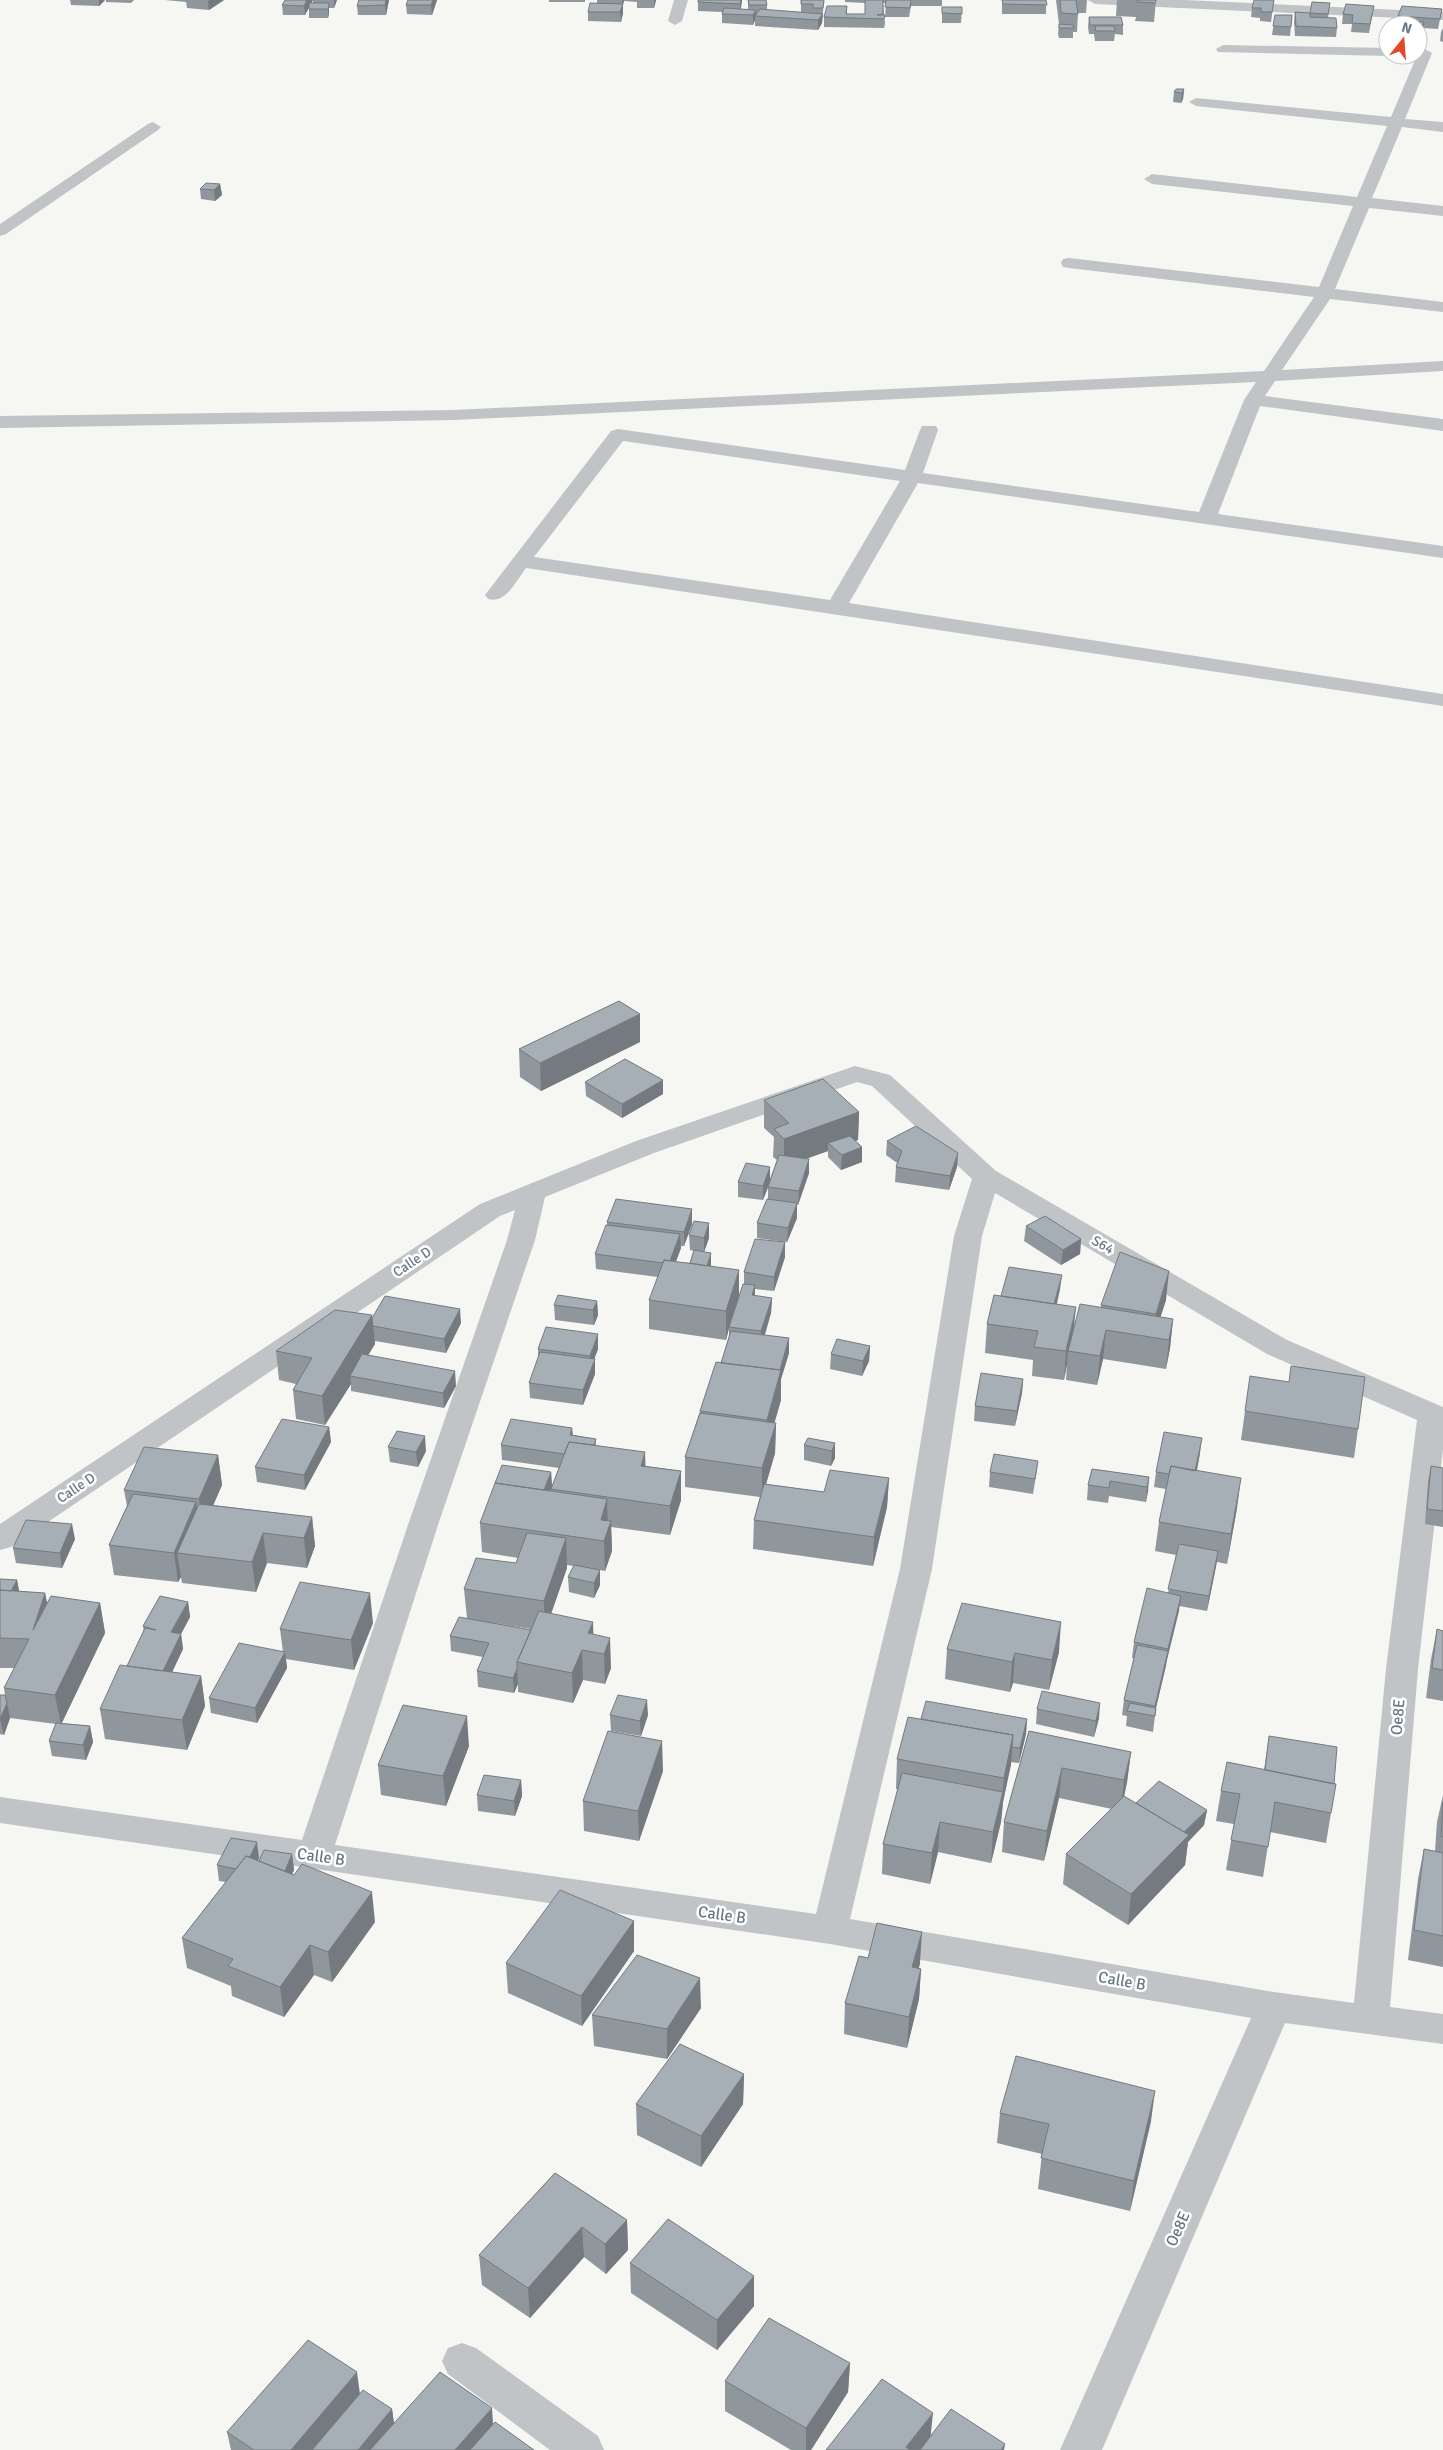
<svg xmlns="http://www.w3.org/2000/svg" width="1443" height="2450" font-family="Signika,sans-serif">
<rect width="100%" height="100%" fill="#f6f6f3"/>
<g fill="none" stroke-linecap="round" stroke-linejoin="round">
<path fill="#c0c4c7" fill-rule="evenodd" d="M674,0h14l-6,21 -7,4 -7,-4z
M1088,0h96l259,12v8l-348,-16z
M1223,45l165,3v7h5l-5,1 -170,-4 -2,-3z
M1425,49l7,4 -27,66 38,3v10l-41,-5 -30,71 71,8v10l-74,-8 -34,81 108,13v10l-113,-13 -48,71 161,-9v10l-168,10 -10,15 178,23v12l-183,-25 -42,108 225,32v12l-525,-75 -69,120 594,91v12l-917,-138c-10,13 -20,36 -38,31l-3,-4 126,-164 7,-2 287,41 15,-40 2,-4h14l2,4 -15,43 276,39 45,-112 12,-18 -802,38 -454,8v-12l454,-6 810,-39 50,-74 -245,-29 -6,-1 -2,-4 2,-4 6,-1 250,29 34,-81 -201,-22 -8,-5 8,-5 205,23 30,-71 -191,-20 -7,-4 7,-4 195,19 27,-64zM623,441l277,40 -70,119 -296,-43z
M153,122l8,5 -3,3 -152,104 -6,2v-12l148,-100z
M855,1066l35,9 106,96 291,169 156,67v42l-25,220 -28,338 53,7v30l-158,-21 -183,427h-42l191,-432 -421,-74 -830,-121v-26l302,43 107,-318 98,-282 8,-30 -15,6 -489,331 -11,3v-26l480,-320 156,-63zM857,1082l15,4 100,93 -18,57 -54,333 -84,345 -481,-69 104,-323 96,-282 10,-43 109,-44zM995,1193l272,161 150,66 -31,249 -32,334 -80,-11 -424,-73 82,-350 50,-333z
M462,2343l14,5 122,88 6,14h-54l-102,-76 -6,-13 6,-13z"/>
</g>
<path fill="#8f969c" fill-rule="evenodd" d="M70,0h35l-6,6 -28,-1z
M106,0h28l-3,3 -25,-1z
M165,0h59l-15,10 -22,-2 -1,-6z
M313,0h24l-3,8h-5v5l-1,5h-19v-11l-4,8h-22l-1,-10 31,-5 -2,3h2z
M359,0h30l-3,15h-28l-1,-9z
M408,0h29l-5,15 -25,-1 -1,-9z
M549,0h36v2h-36z
M597,0h59l-2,8h-17v-6l-13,-1 -1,3v9l-2,9 -33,-1v-9l9,-9z
M742,0l-1,9h7v-9l19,5v5l34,2v-12h23l-2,23 -4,7 -63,-4v-6l-2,5 -31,-2v-11l-24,-1v-9z
M845,0h97v6h-31l-2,11h-24l1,-14h-3l2,21 -1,4 -60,-1v-10l23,-11v8h18v-11l-20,-1z
M1002,0h44v14h-44z
M1056,0h31l-1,13h-8l-1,19h-4v6h-14l-1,-4 1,-10z
M1117,0h39l-2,22 -19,-1 1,-4 -20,-1z
M1274,0l-3,22 -11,-1v-3l-9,-1 1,-9z
M1312,2l18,1 -2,15 9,10 -1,9 -41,-1 -1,-14 1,-10 15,2z
M1374,6l-5,27 -18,-1 1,-8h-10l1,-10z
M942,7h20l-1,16h-19z
M1442,9l-4,20 -15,-1v3l-3,6h-2v-12h-21l1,-9z
M1275,15h17l-2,21 -18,-1z
M1089,17l34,8v10l-8,-1 -1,7h-19l-1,-7h-5l-1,-7z
M1443,28v14l-3,-1 1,-9z
M1184,89l-1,10 -2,4 -8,-1 1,-10z
M220,184l2,11 -7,6 -14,-2 -1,-10z
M640,1042l-99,49 -21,-14 -1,-28z
M663,1080v14l-41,24 -36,-22 -1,-14z
M764,1100l95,12 -1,28 -3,1 7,6v15l-21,8 -13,-13v-6l-21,7 2,15 -11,32h-1v13l-10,24 -30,-4v-15l11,-24v-11l-5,12 -25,-3v-15l32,-15v12l7,-19 -4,-3 1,-20 -10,-9z
M887,1141l71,12 -1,14 -8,23 -54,-8 1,-15 1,-4 -11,-8z
M692,1209v15l-8,22h-3v2l-5,14 14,1 4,-12 -4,-1 -1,-15 20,3 -5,14 7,1v13l28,31 5,-13v-12l41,-30v15l-11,34 -19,-2v7l17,2 -1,15 -6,22 24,3v15l-8,26v21l-7,23h2l-1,30 -9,31 58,8 65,-14 -2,29 -14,59 -120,-17 1,-29 6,-23 -75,-10v-30l15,-46 21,-48 8,-27v-7l-3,11 -77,-11v-29l9,-23 -62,-8 -1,-15 12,-29v-3z
M1026,1226l55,13 -1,15 -19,11 -37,-24z
M1060,1289l-3,15 16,26 28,-22v-3l65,-5 -6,17 13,2 -3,29 -4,21 -63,-10 -6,26 -31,-5 1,-16 -3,16 -32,-4 1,-16 -48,-7 2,-29 14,-28z
M597,1301l1,14 -4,10 -39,-5 -1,-15z
M372,1318l89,5 -15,30 -71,-12v3l-7,11 88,31 -12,22 -93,-17v-7l-26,41 -29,-6 -3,-29 3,-6 -17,-4 -3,-29z
M870,1346l-1,15 -7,15 -32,-7 1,-15z
M538,1349h60l-4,10 1,15 -12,31 -53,-7 -1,-15 9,-25z
M1023,1379l-1,14 -7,33 -41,-5 1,-15z
M1245,1411l113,18 -4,29 -113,-18z
M329,1427l2,15 -26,48 -48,-8 -2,-15z
M572,1428l1,7 23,4v6l50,21 35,5v29l-11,35 -59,-8 1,24 -7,20 -9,-2 4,1v15l-6,13 -25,-6 -1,-15 6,-11 -7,-1v3l-16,46 42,20 18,34 -6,16 -22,-4 -10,23 -55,-11v-8l-4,9 -36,-6 -1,-16 6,-14 -32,-6 -1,-15 17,-18 -3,-29 52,-26 2,-5 -36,-6 -2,-29 71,-51 1,14 7,-18 -57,-8 -1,-15zM489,1622l42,7v1z
M835,1443v15l-4,8 -27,-6v-15z
M388,1447l38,4 -8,16 -28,-5z
M1200,1453l-3,18 40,37 -10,56 -10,-2 -10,49 -28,-5 -23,102 -3,24 -27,-6 1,-10 -5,-1 2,-15 10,-42h-2l2,-16 34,-49 8,-38 -21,-4 4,-29 7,-33 -12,-2 2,-15z
M218,1455l4,30 -9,20 99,12 3,29 -8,22 -40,-5 -11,29 -74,-9 -1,-6 -3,5 -64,-7 -5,-30 18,-39 -3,-16z
M1038,1461l-2,15 -3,18 -44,-7 1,-15z
M1431,1466l12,2v59l-18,-3 3,-43z
M1092,1469l57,8 -3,25 -37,-6 -1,7 -21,-3 1,-15z
M75,1539l-13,29 -46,-5 -3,-15z
M0,1579l17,1 2,11 26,2 2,10h53l5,30 -44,90 29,3 3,16 -7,18 -34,-4 -3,-15 7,-17 -46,-6 -6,17 -4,-1v-39h5l-1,-7 10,-20h-14z
M188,1602l2,15 -9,17 2,15 -11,23 29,4 4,30 -18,44 -82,-11 -5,-30 27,-43 17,-34 -1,-6z
M373,1623l-19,47 -68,-11 1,9 -30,55 -46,-10 -2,-15 74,-46 -3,-23z
M1437,1629l6,2v70l-17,-3 5,-39z
M947,1649l112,3 -10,38 -36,-7 -3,9 -65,-13z
M1037,1709l62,9 -5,19 -58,-13z
M610,1715h38l-7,21 -30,-5z
M921,1719h106l-1,15 -7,29 -8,-1 -8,40 -2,20 -10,41 -53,-11 -8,32 -48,-10 1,-30 15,-55h-2l1,-30z
M1029,1731l102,21 -4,30 -3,15 12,7 71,6 -3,15 -16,17 -3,23 -57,60 -65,-41 3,-30 46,-45 -53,-11 -15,63 -42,-9 2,-30z
M1269,1736l62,77 -5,30 -56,-11 -7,45 -37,-7 8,-46 -18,-3 5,-30 43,-21z
M469,1746l-23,60 -65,-11 -3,-30z
M663,1771l-24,70 -55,-10 -1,-30z
M521,1780l1,16 -7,20 -37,-5 -1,-16z
M1443,1795v172l-35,-7 10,-81 6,-30 11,2 2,-29z
M292,1854l2,16 -2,4 83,48 -43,60 -18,-7 -30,42 -52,-21 -1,-10 -44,-18 -5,-30 44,-56 -7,-1 -2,-16 42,-7 -2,2 2,1z
M634,1921v30l-52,75 -74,-33 -2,-30z
M868,1958l52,5 -1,5 2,1 -2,30 -12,49 -63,-14 1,-31z
M701,2008l-34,51 -73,-13 -2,-31z
M744,2074l-1,30 -42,63 -64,-32 -1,-31z
M1000,2113l151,8 -21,90 -92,-22 4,-35 -45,-11z
M555,2173l72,47 1,30 -22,24 -22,-17 -54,61 -48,-33 -3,-30z
M630,2263l124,13v30l-37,44 -86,-57z
M850,2363l-2,29 -37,58h-20l-66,-39v-30z
M360,2393l32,16 2,14 99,1 41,26h-303l-4,-18z"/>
<path fill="#747a7f" d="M99,0h6l-6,6z
M210,0h14l-15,10 -1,-9z
M307,0h6l-8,15 -1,-9z
M334,0h3l-3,8z
M386,0h3l-3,15 -1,-10z
M433,0h4l-5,15 -1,-10z
M622,0h2v1l-1,3v9l-2,9 -1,-10 2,-6z
M654,0h2l-2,8z
M741,0h1l-2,13v-9z
M329,3v10l-1,5v-9z
M756,10l-1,10 -2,5v-10z
M823,14l-1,9 -4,7v-10z
M1424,22l-1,9 -3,6 1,-9z
M1184,89l-1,10 -2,4 1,-10z
M220,184l2,11 -7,6 -1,-11z
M640,1014v28l-99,49 -1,-28z
M663,1080v14l-41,24v-14z
M859,1112l-1,28 -24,8 -6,-5v8l-44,16v-28z
M862,1147v15l-21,8 1,-15z
M958,1153l-1,14 -8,23 1,-14z
M809,1159v14l-11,32 1,-14z
M770,1167v14l-7,19v-14z
M797,1203v15l-10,24 1,-14z
M692,1209v15l-8,22v-14z
M709,1223v15l-5,14v-14z
M680,1234l1,14 -12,30v-14z
M1081,1239l-1,15 -19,11 2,-15z
M785,1242v15l-11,34v-14z
M711,1253v14l-5,1z
M739,1270v28l-10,29 -3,13v-29z
M1169,1271l-3,29 -12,38h-1l3,-24z
M1062,1275l-2,14 -10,42 1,-15z
M755,1285v15l-3,-5z
M772,1298l-1,15 -10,33v-15z
M597,1301l1,14 -4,10 -1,-15z
M1076,1307l-3,29 -5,15 -1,13 -3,16 2,-29z
M460,1309l1,14 -15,30 -2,-14z
M372,1315l3,29 -20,33 -5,-1 1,8 -26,41 -3,-29z
M1173,1319l-3,29 -4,21 3,-29z
M1106,1330l-3,29 -6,26 3,-29z
M598,1334v15l-8,22v-15z
M789,1338v15l-8,26v21l-14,49v-29l9,-38z
M870,1346l-1,15 -7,15 1,-15z
M595,1359v15l-12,31v-15z
M455,1371l1,15 -12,22 -1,-15z
M1023,1379l-1,14 -7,33 2,-15z
M776,1423l-1,30 -13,45v-30z
M329,1427l2,15 -26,48 -1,-15z
M572,1428l1,15 -3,-8z
M425,1436l1,15 -8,16 -2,-15z
M1202,1438l-2,15 -8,40 2,-15z
M835,1443v15l-4,8 1,-15z
M645,1452l1,29 -5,-15z
M218,1455l4,30 -19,44 -4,-30z
M681,1471v29l-11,35v-29z
M551,1472l1,15 -7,20 -1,-15z
M1149,1477l-1,15 -2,10 1,-15z
M889,1478l-2,29 -14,59 1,-29z
M1241,1478l-4,30 -10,56 4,-30z
M607,1499l1,30 -7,-9z
M196,1502l4,29 -23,22 4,24 -3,5 -4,-29z
M312,1517l3,29 -8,22 -3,-30z
M611,1521l1,30 -7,20 -1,-30z
M72,1524l3,15 -13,29 -2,-15z
M263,1533l4,30 -11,29 -4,-30z
M566,1538l1,30 -22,63 -1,-30z
M1218,1551l-2,15 -9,45 2,-15z
M600,1570v15l-6,13v-15z
M17,1580l3,16 -13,4z
M45,1593l6,29 -18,8z
M370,1593l3,30 -19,47 -3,-30z
M1181,1596l-2,15 -13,53 2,-15z
M188,1602l2,15 -9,17 2,15 -23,49 -3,-15 14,-51z
M100,1603l5,30 -44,92 -6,-30z
M593,1622l1,30 -6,-19z
M1061,1622l-2,30 -10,38 3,-30z
M610,1638l1,30 -6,16 -1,-30z
M582,1650l1,30 -10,23 -1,-30z
M1168,1651l-2,15 -12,50 1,-10z
M285,1652l2,16 -30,55 -2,-15z
M1015,1653l-2,30 -3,9 2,-30z
M517,1669l1,15 -4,9 -1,-15z
M201,1676l4,30 -18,44 -5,-30z
M647,1700l1,15 -7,21 -1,-15z
M7,1703l3,15 -6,17 -4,-16z
M1100,1703l-1,15 -5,19 2,-16z
M467,1716l2,30 -23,60 -3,-30z
M1027,1719l-1,15 -7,29 1,-15z
M90,1726l3,16 -7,18 -3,-15z
M1013,1735l-2,30 -8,37 -2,20 -10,41 2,-31 9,-36 2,-18z
M662,1741l1,30 -24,70 -1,-30z
M1131,1752l-4,30 -6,28 3,-30z
M1062,1768l-3,30 -15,63 3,-30z
M521,1780l1,16 -7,20 -1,-15z
M1207,1810l-3,15 -16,17 -3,23 -57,60 3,-31 53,-61z
M940,1822l-2,30 -8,32 2,-31z
M257,1842l2,16 -13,28 -3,-16z
M292,1854l2,16 -7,16 -2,-15z
M372,1892l3,30 -43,60 -4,-30z
M634,1921v30l-52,75 -1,-30z
M922,1932l-2,31 -10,34 2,-30z
M310,1945l4,30 -30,42 -4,-30z
M921,1969l-2,30 -12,49 2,-31z
M700,1978l1,30 -34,51v-30z
M744,2074l-1,30 -42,63v-31z
M1155,2091l-4,30 -21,90 4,-30z
M627,2220l1,30 -22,24 -1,-30z
M582,2227l2,30 -54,61 -2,-30z
M754,2276v30l-37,44v-30z
M850,2363l-2,29 -37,58h-5v-22z
M357,2372l4,30 -40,48h-30z
M492,2408l2,30 -10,12h-29z
M392,2409l2,15 -22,26h-14z
M933,2413l-3,29 -6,8h-19l1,-3z
M1005,2444l-1,6h-3z"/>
<path fill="#a6afb5" stroke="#747a7f" d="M285,0h22l-3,6 -22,-1z
M359,0h27l-1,5 -28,1z
M408,0h25l-2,5h-25z
M698,0h43l-1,4 -42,-2z
M748,0h18l1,5h-18z
M801,0h23l-1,8h-10v-4h-12z
M865,0h18v14l-6,1h8l-1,4 -60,-2 3,-11h20l-1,8h19z
M886,0h25l-1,8 -25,-1z
M1002,0h44l1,5 -44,-1z
M1060,0h16l2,14 -17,-1z
M1137,0h19l-1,3 -18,-1z
M1254,0h20l-2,12h-11v-4h-9z
M1312,2l18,1 -2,11 -18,-1z
M309,3h20l-1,6h-19z
M590,3l33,1 -3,8h-32z
M1346,4l28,2 -4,18 -18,-1 1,-8 -10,-1z
M1402,6l40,3 -2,10 -42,-3z
M942,7h20v7l-20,-1z
M724,8l32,2 -3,5 -31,-1z
M760,9l63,5 -5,6 -63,-4z
M1295,12l15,1v4l26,1 1,10 -41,-2z
M1275,15h17l-1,12 -18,-1z
M1089,17h32l2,8h-33z
M1402,20l22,2 -3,6h-3v-3h-19z
M1059,24l14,1 1,3h-15z
M1095,26h19l1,5h-19z
M1176,89h8l-2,4 -8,-1z
M206,183l14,1 -6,6 -14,-1z
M619,1001l21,13 -100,49 -21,-14z
M625,1059l38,21 -41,24 -37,-22z
M823,1079l36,33 -75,27 -10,-10 15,-6 -25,-23z
M916,1126l42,27 -8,23 -54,-9 6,-16 -15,-10z
M850,1136l12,11 -20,8 -14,-12z
M779,1155l30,4 -10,32 -31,-4z
M746,1163l24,4 -7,19 -25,-4z
M616,1199l76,10 -8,23 -77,-10z
M767,1199l30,4 -9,25 -31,-5z
M1045,1216l36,23 -18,11 -37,-24z
M694,1221l15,2 -5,15 -15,-3z
M606,1225l74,9 -10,27 -6,-1 -1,3 -68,-9z
M755,1239l30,3 -11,35 -30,-5z
M694,1250l17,3 -4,13 -17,-3z
M1120,1252l49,19 -13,43 -55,-9z
M664,1260l75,10 -13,41 -77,-11z
M1009,1267l53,8 -8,29 -53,-8z
M743,1284l12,1 -3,10 20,3 -11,33 -32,-4z
M558,1295l39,6 -4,9 -39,-5z
M994,1295l82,12 -10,44 -32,-4 4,-16 -51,-7z
M385,1296l75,13 -16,30 -71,-13 -1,-8z
M1080,1304l93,15 -4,21 -63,-10 -6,26 -32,-5z
M335,1310l37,5 -50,81 -29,-6 19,-32 -36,-7z
M546,1327l52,7 -8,22 -52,-7z
M731,1331l58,7 -9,32 -59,-7z
M837,1339l33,7 -7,15 -32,-7z
M540,1352l55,7 -12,31 -54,-7z
M362,1354l93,17 -12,22 -93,-17z
M716,1362l65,8 -14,50 -67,-9z
M1291,1366l74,11 -7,52 -113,-18 5,-35 39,6z
M981,1373l42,6 -6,32 -42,-5z
M700,1413l76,10 -14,45 -77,-11z
M282,1419l47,8 -25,48 -49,-8z
M511,1419l61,9 -2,7 26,4 -2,6 -25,-3 -5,12 -63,-9z
M397,1431l28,5 -9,16 -28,-5z
M1164,1432l38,6 -7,33 -24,-5 -2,8 -13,-2z
M808,1438l27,5 -3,8 -28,-6z
M569,1442l76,10 -4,14 40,5 -11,35 -119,-17z
M144,1447l74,8 -19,44 -75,-9z
M994,1454l44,7 -3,18 -45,-7z
M502,1465l49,7 -7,18 -49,-7z
M1171,1466l70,12 -10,56 -72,-12z
M1431,1466l12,2v43l-16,-2z
M1092,1469l57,8 -2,10 -37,-6 -1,7 -21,-3z
M830,1470l59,8 -15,59 -120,-17 10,-36 60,8z
M495,1483l112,16 -6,21 10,1 -7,20 -124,-18z
M133,1494l63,8 -22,51 -65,-8z
M199,1504l113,13 -8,21 -41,-5 -11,29 -75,-9z
M26,1520l46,4 -12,29 -47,-5z
M527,1533l39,5 -22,63 -80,-12 12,-31 40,5z
M1179,1544l39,7 -9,45 -41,-7z
M574,1565l26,5 -6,13 -26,-6z
M0,1579l17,1 -6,11 -11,-1z
M300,1582l70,11 -19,47 -71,-11z
M1147,1588l34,8 -13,53 -34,-7z
M0,1590l45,3 -12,37 18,-34 49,7 -45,92 -51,-7 25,-49 -29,-1z
M160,1596l28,6 -17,30 10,2 -18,37 -36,-5 18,-38 11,2 -13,-4z
M962,1603l99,19 -9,38 -37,-7 -3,9 -65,-13z
M539,1611l54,11 -5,11 22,5 -6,16 -22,-4 -10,23 -55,-11z
M459,1617l72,13 -14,32v7l-4,9 -36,-7 12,-28 -39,-7z
M1437,1629l6,2v39l-11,-2z
M239,1643l46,9 -30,56 -46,-10z
M1137,1645l31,6 -13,55 -31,-6z
M120,1665l81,11 -19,44 -82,-11z
M1042,1691l58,12 -4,18 -59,-12z
M0,1695h5l2,8 -7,16z
M618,1695l29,5 -7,21 -30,-6z
M926,1701l101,18 -7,29 -8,-1 1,-12 -92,-16z
M1130,1703l26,5 -1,8 -28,-5z
M403,1705l64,11 -24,60 -65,-11z
M908,1717l105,18 -9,43 -107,-19z
M56,1723l34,3 -7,19 -34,-4z
M608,1731l54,10 -24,70 -55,-10z
M1029,1731l102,21 -7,28 -62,-12 -15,63 -43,-9z
M1269,1736l68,11 -3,37 -69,-14z
M1227,1762l109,22 -5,29 -56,-11 -7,45 -37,-7 9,-46 -19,-3z
M902,1773l101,19 -10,40 -53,-10 -8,31 -49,-9z
M484,1775l37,5 -7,21 -37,-6z
M1159,1781l48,29 -23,22 -48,-29z
M1124,1796l65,39 -58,59 -65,-40z
M1443,1802v35l-2,-1z
M231,1838l26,4 -7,15 -4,-1 -10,13 -19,-4z
M1424,1849l19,4v83l-29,-6z
M264,1850l28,4 -7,17 -3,-1 -23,-9z
M246,1856l48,19 8,-11 70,28 -44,60 -18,-7 -30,42 -52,-21 5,-7 -51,-21z
M560,1890l74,31 -53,75 -75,-33z
M877,1923l45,9 -10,35 9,2 -12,48 -64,-14 14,-47 9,2z
M637,1955l63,23 -33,51 -75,-14z
M680,2044l64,30 -43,62 -65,-32z
M1016,2056l139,35 -21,90 -93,-23 8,-34 -49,-11z
M555,2173l72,47 -22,24 -23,-17 -54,61 -49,-33z
M668,2219l86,57 -37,44 -87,-57z
M769,2318l81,45 -44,65 -81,-47z
M308,2340l49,32 -66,78h-37l-27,-18z
M440,2372l52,36 -37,42h-85z
M882,2379l51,34 -27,34 4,3h-84z
M363,2390l29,19 -34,41h-46z
M951,2409l54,35 -4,6h-81z
M495,2422l39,28h-64z"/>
<g text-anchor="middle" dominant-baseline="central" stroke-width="5" stroke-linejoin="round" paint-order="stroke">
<g font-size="14" fill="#667884" stroke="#fff">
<text transform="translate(1103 1245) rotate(30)">S64</text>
<text transform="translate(412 1262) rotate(-34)">Calle D</text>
<text transform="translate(76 1488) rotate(-34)">Calle D</text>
</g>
<g font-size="16" fill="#667884" stroke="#fff">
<text transform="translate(1398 1717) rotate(-85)">Oe8E</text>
<text transform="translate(321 1857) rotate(8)">Calle B</text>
<text transform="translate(722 1915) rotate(8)">Calle B</text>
<text transform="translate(1122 1981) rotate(10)">Calle B</text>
<text transform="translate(1178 2229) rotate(-66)">Oe8E</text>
</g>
</g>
<g transform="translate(1403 40) rotate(17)"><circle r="24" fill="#ffffff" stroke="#c2c9ce"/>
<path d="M0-4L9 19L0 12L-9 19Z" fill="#e14929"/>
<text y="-8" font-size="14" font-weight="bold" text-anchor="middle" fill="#667884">N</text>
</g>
</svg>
